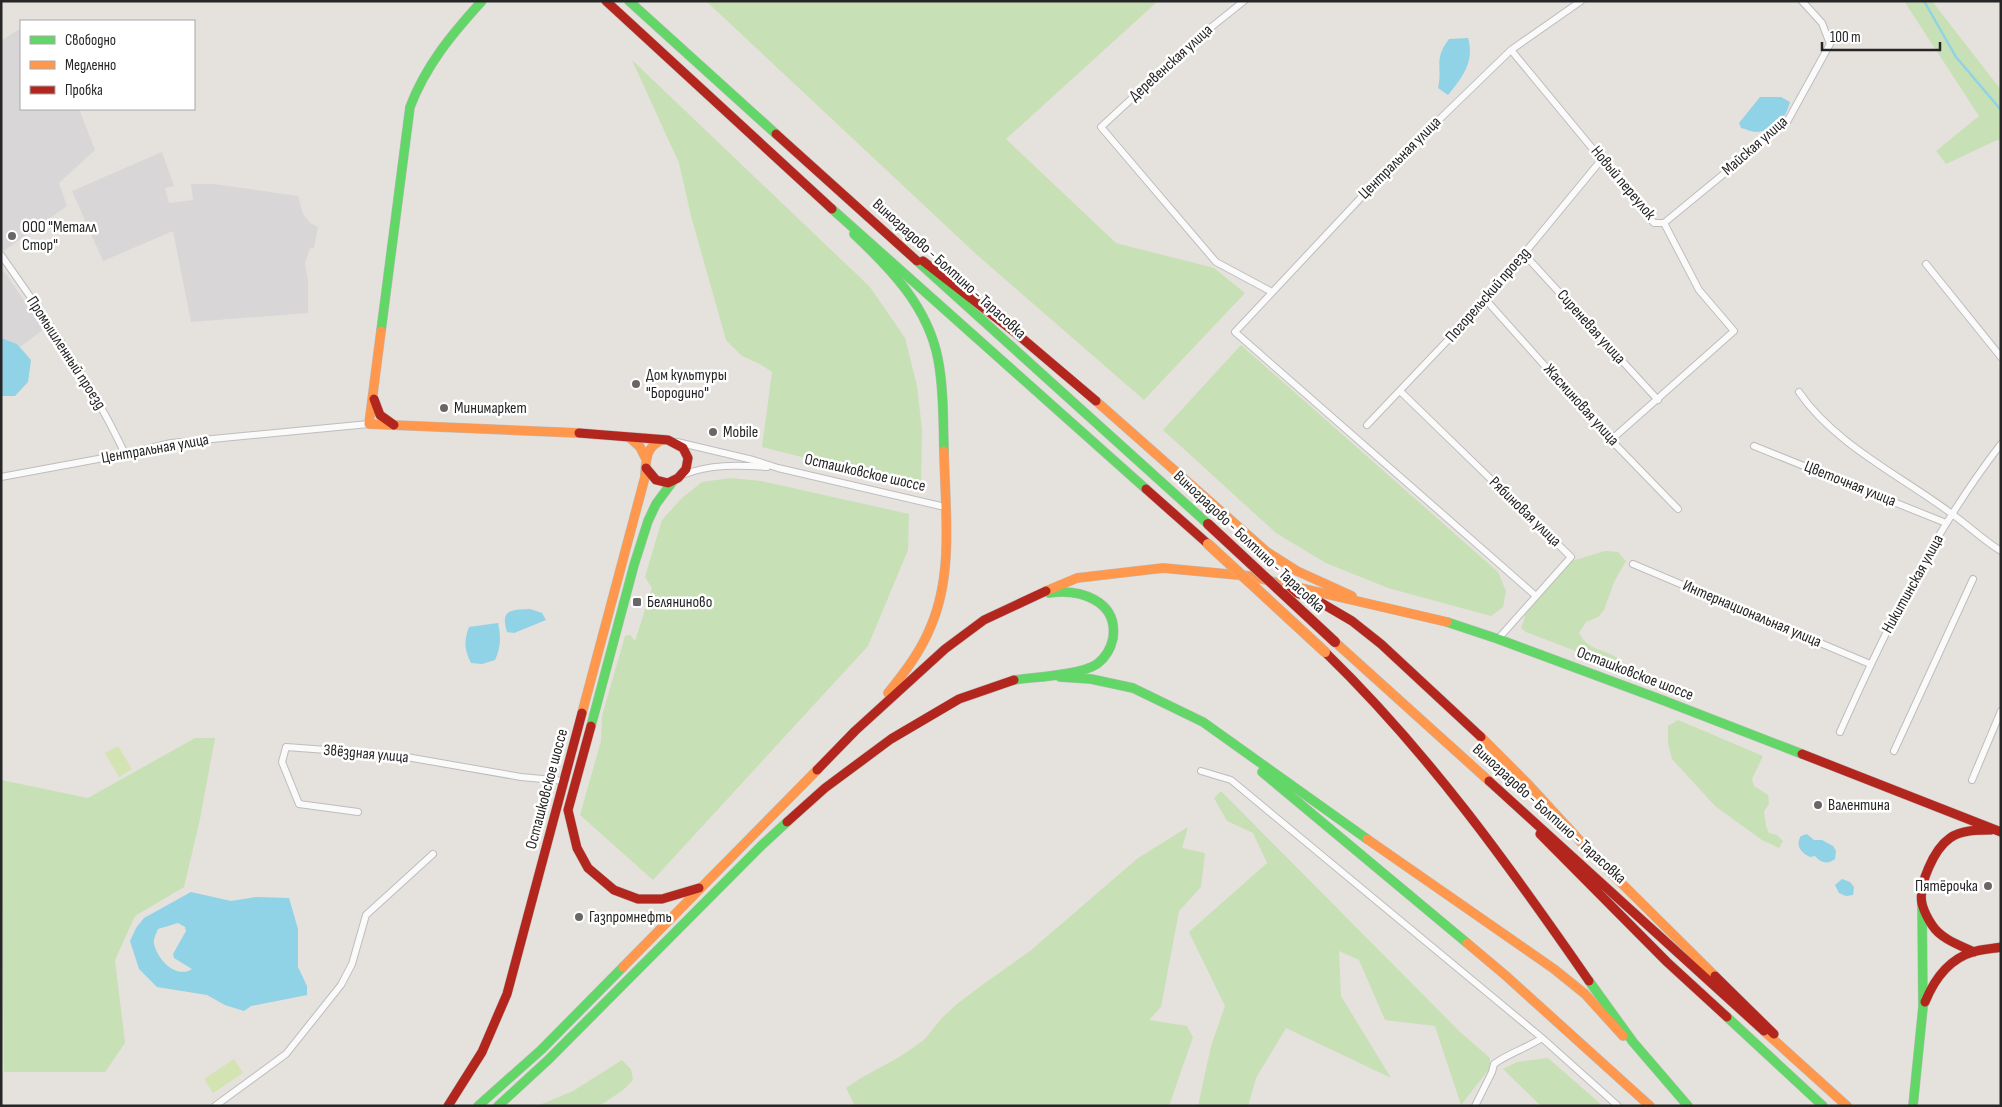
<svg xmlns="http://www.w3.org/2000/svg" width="2002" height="1107" font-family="'Sofia Sans Condensed',sans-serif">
<rect width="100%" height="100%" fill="#e5e1dc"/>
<path fill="#d9d6d8" d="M21,28v81h58l16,41 -36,33 8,23 -63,45 -3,-4v-206z
M162,152l12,34 -9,2 4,15 24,-3 -2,-16h23l84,12 5,18 7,9 8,4 -4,21h-4l-5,16 3,16v33l-117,9 -18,-91 -70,30 -31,-70z
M1,267l43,62 -24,18 -3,-3 -16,-6z"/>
<path fill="#c8e0b5" d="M706,1h452l-152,138 110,104 98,25 31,25 -101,107 -168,-146z
M1904,1h28l69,89v51l-4,-1 -51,24 -10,-13 43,-35z
M632,60l238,227 35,51 12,48 5,44 -1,57 -159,-40 10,-75 -12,-8 -18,-8 -16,-16 -35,-124 -12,-53z
M1241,345l257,227 8,19 -3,16 -12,9 -103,-28 -62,-25 -50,-30 -113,-103z
M731,478l30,3 148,33 -1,36 -40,96 -215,234 -73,-65 21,-74 1,-25 23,-80 5,-1 5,6 17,-53 -7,-11 17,-57 20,-22 20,-16z
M1605,551l13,1 8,9 -12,21 -10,28 -6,7 -12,5 -7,11c9,18 24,15 40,26l1,4h-13l-81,-31 -5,-4 3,-7 2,-17 32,-34 14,-9z
M1678,720l85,36 -11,23 2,7 14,9 1,9 -5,7 2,15 3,7 8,2 6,6 -4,7 -17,-8 -47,-34 -43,-47 -4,-16v-17z
M195,738h20l-15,81 -16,68 -49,29 -20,44 10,83 -20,29h-101l-3,-292 87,18z
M1221,791l239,241 30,26v10l-29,37 -26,-79 -50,-6 -26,-60 -20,-9 2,45 50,82 -105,-50 -30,50 -8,28h-50l13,-60 14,-40 -36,-74 78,-69 -14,-30 -26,-12 -13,-23z
M1188,827l-6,21 23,5 -4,34 -22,24 -18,96 -12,13 38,6 6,11 -24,69h-314l-9,-18 15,-10 40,-22 23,-16 18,-22 15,-14 21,-16 52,-37 108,-93z
M1548,1058l55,48h-62l-38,-37 14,-7z
M622,1060l9,9 2,11 -11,11 -23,15h-62l36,-15z"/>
<path fill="#d3e4b2" d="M118,746l14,23 -13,8 -14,-24z
M234,1059l9,14 -30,20 -9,-14z"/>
<path fill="#90d2e6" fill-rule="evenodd" d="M1468,38c7,24 -6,40 -20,57l-10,-7c5,-22 -5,-28 11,-49z
M1760,97h21l9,5c-4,16 -15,29 -33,30 -5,0 -11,-3 -16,-4l-2,-5z
M1,338l16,6 14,16 -3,22 -13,14h-14z
M530,609l12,4 4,7 -32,13 -7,-1c-7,-23 4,-22 23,-23z
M498,623c3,14 3,24 -3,37l-13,4 -11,-1c-7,-14 -7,-22 -2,-36z
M1807,834l7,6h8l11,6 3,5 -1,8c-8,6 -14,4 -20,-3l-5,1c-9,-4 -15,-12 -9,-21z
M1842,879l8,3 4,5 -1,8 -7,1 -7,-3 -4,-8z
M191,892l40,9 25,-4 33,1 9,31v38l9,19v9l-56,11 -7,5 -19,-6 -18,-10 -50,-8 -18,-18 -9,-28 6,-13 8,-10zM178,923l7,4 1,4 -13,23 1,4 18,11c-15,10 -34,-8 -38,-25 -1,-5 2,-10 4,-15z"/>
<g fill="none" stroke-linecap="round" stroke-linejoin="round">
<path stroke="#90d2e6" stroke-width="2.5" d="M1924,1l32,56 45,53"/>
<g stroke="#bebdbe" stroke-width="8">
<path id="street" d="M1244,1l-50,40 -93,86 115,135 56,30
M1511,50l143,173h10l35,67 35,41 -123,109
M1664,223l123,-101 43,-78 -8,-21 -20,-22
M1524,254l134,146
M1,255c45,64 91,128 124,199
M1926,264l75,93
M1486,300l125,140 67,69
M1400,391l171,166 -73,82
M1799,392c35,52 104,85 153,122 17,12 31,26 49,37
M1367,425l119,-125 116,-141
M677,442l76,18 25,8 167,39
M1754,446l192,77
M682,475c29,-11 55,-10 85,-8
M1,477l124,-23 46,-11 198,-19
M1633,564l237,100
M1536,596l-301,-264 149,-159 127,-123 70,-49
M1840,732c45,-101 93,-200 161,-288
M1894,751l79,-172
M1201,771l30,9 311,258 76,68
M1972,780l29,-69
M358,812l-59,-8 -17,-42 4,-15 109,8 126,22 43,4
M215,1106l71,-52 55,-69 11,-21 14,-49 67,-61
M1475,1106l17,-34 2,-8c15,-11 33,-16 48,-26"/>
</g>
<g stroke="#bebdbe" stroke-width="10">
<path id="fast" d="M629,1l147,133
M832,209l314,280
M854,234c37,35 74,73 84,125 6,31 5,62 6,92
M917,261l291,263
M381,331l29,-224c16,-42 42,-73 72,-106
M1447,622l51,17 167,62 137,53
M1060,677l31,2 42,9 70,34 164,117
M1014,680c20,-3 67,-5 83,-16 8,-6 14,-16 16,-26 5,-38 -33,-49 -64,-45
M591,726l43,-161 14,-44 8,-17 17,-23
M1262,772l205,171
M1589,981l44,61 55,64
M1727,1017l96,89
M478,1106l63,-56 82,-83
M498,1106l50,-46 214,-215 25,-23
M1913,1106l10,-99 -1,-104"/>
</g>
<g stroke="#bebdbe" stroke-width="10">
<path id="slow" d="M381,331l-12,93 210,9
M1096,401l171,151 30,19 55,25
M630,438l10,9 5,10
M1046,591l31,-13 86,-10 86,8 198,46
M1335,642l154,139
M888,693c17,-21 33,-42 43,-67 23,-54 14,-118 13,-175
M582,713l63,-236c1,-16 0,-30 17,-37
M1481,737l46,46 65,71 123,122
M1367,839l187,130 31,25 38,42
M1467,943l38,32 145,131
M623,967l194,-197
M1764,1031l83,75"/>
</g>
<g stroke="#bebdbe" stroke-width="10">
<path id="jam" d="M606,1l226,208
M776,134l141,127
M923,261l94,73 79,67
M374,399l6,16 14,10
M579,433l89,7 15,8 5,10 -2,11 -8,9 -10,5 -12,-3 -10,-12
M1146,489l62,55
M1289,590l29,11 34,20 29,23 100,93
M1325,652c103,100 183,212 264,329
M591,726l-23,84 9,38 11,20 26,22 24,9h24l37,-11
M1802,754l199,78
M817,770l38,-39 90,-82 39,-29 62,-29
M1489,781l275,250
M787,822l38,-34 66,-49 68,-40 55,-19
M1540,834l127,128 60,55
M1974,952c-15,-7 -33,-13 -42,-27 -4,-6 -8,-14 -10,-21 -4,-19 12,-55 28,-66 11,-8 27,-8 41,-8
M1715,976l59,58
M1925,1002c9,-22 24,-43 48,-50 9,-3 19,-3 28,-5
M448,1106l34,-54 25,-58 75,-281"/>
</g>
<use href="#street" stroke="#fbfafa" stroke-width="6"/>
<use href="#fast" stroke="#63d668" stroke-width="9"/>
<use href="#slow" stroke="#ff974d" stroke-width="9"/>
<use href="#jam" stroke="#b3261e" stroke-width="9"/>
<g stroke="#bebdbb" stroke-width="11" stroke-linecap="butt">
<path id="slow-bridge" d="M1208,544l117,108"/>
</g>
<g stroke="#bebdbb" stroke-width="11" stroke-linecap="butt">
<path id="jam-bridge" d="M1208,524l127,118"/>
</g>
<use href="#slow-bridge" stroke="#ff974d" stroke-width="10"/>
<use href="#jam-bridge" stroke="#b3261e" stroke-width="10"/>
</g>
<g fill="#696766" stroke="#fff" stroke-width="2">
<circle cx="12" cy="236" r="5"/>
<circle cx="636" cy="384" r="5"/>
<circle cx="444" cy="408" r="5"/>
<circle cx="713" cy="432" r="5"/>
<rect x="632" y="597" width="10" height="10" rx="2.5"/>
<circle cx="1818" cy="805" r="5"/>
<circle cx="1988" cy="886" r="5"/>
<circle cx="579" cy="917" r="5"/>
</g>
<g text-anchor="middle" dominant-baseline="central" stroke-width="5" stroke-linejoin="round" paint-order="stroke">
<g font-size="16" fill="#262626" stroke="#fff">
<text transform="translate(1171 63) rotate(-42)">Деревенская улица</text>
<text transform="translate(1755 146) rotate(-41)">Майская улица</text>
<text transform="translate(1400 158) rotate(-45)">Центральная улица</text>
<text transform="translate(1623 183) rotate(50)">Новый переулок</text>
<text transform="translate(949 269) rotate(42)">Виноградово - Болтино - Тарасовка</text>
<text transform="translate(1488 295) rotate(-49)">Погорельский проезд</text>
<text transform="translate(1591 327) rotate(48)">Сиреневая улица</text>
<text transform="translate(66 353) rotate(57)">Промышленный проезд</text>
<text transform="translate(1581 405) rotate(48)">Жасминовая улица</text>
<text transform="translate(155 449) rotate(-10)">Центральная улица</text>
<text transform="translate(865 473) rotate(13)">Осташковское шоссе</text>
<text transform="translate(1850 484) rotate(22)">Цветочная улица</text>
<text transform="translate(1525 512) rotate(44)">Рябиновая улица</text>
<text transform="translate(1249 542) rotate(43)">Виноградово - Болтино - Тарасовка</text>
<text transform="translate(1913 584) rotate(-61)">Никитинская улица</text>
<text transform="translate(1752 614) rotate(23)">Интернациональная улица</text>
<text transform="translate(1635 674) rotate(21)">Осташковское шоссе</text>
<text transform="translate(366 754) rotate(5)">Звёздная улица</text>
<text transform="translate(547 789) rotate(-75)">Осташковское шоссе</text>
<text transform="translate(1549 814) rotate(42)">Виноградово - Болтино - Тарасовка</text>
</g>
<g font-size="16" fill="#262626" stroke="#fff" text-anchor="start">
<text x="22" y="227">ООО "Металл<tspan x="22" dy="18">Стор"</tspan></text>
<text x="646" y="375">Дом культуры<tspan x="646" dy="18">"Бородино"</tspan></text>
<text x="454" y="408">Минимаркет</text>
<text x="723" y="432">Mobile</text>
<text x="647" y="602">Беляниново</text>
<text x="1828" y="805">Валентина</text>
<text x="1978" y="886" text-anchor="end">Пятёрочка</text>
<text x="589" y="917">Газпромнефть</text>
</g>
</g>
<rect width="2002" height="1107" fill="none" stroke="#262626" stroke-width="5"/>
<rect x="20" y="20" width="175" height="90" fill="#ffffff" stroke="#a8a8a8"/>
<rect x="30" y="36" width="25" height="8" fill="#63d668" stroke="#a8a8a8"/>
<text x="65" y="45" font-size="15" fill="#262626">Свободно</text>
<rect x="30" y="61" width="25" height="8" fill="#ff974d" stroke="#a8a8a8"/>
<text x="65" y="70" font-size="15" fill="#262626">Медленно</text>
<rect x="30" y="86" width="25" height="8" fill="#b3261e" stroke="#a8a8a8"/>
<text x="65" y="95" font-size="15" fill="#262626">Пробка</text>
<path d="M1822 42v8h118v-8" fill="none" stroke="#262626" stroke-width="2.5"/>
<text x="1830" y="42" font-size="15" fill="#262626" stroke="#ffffff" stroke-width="4" paint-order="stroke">100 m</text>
</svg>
